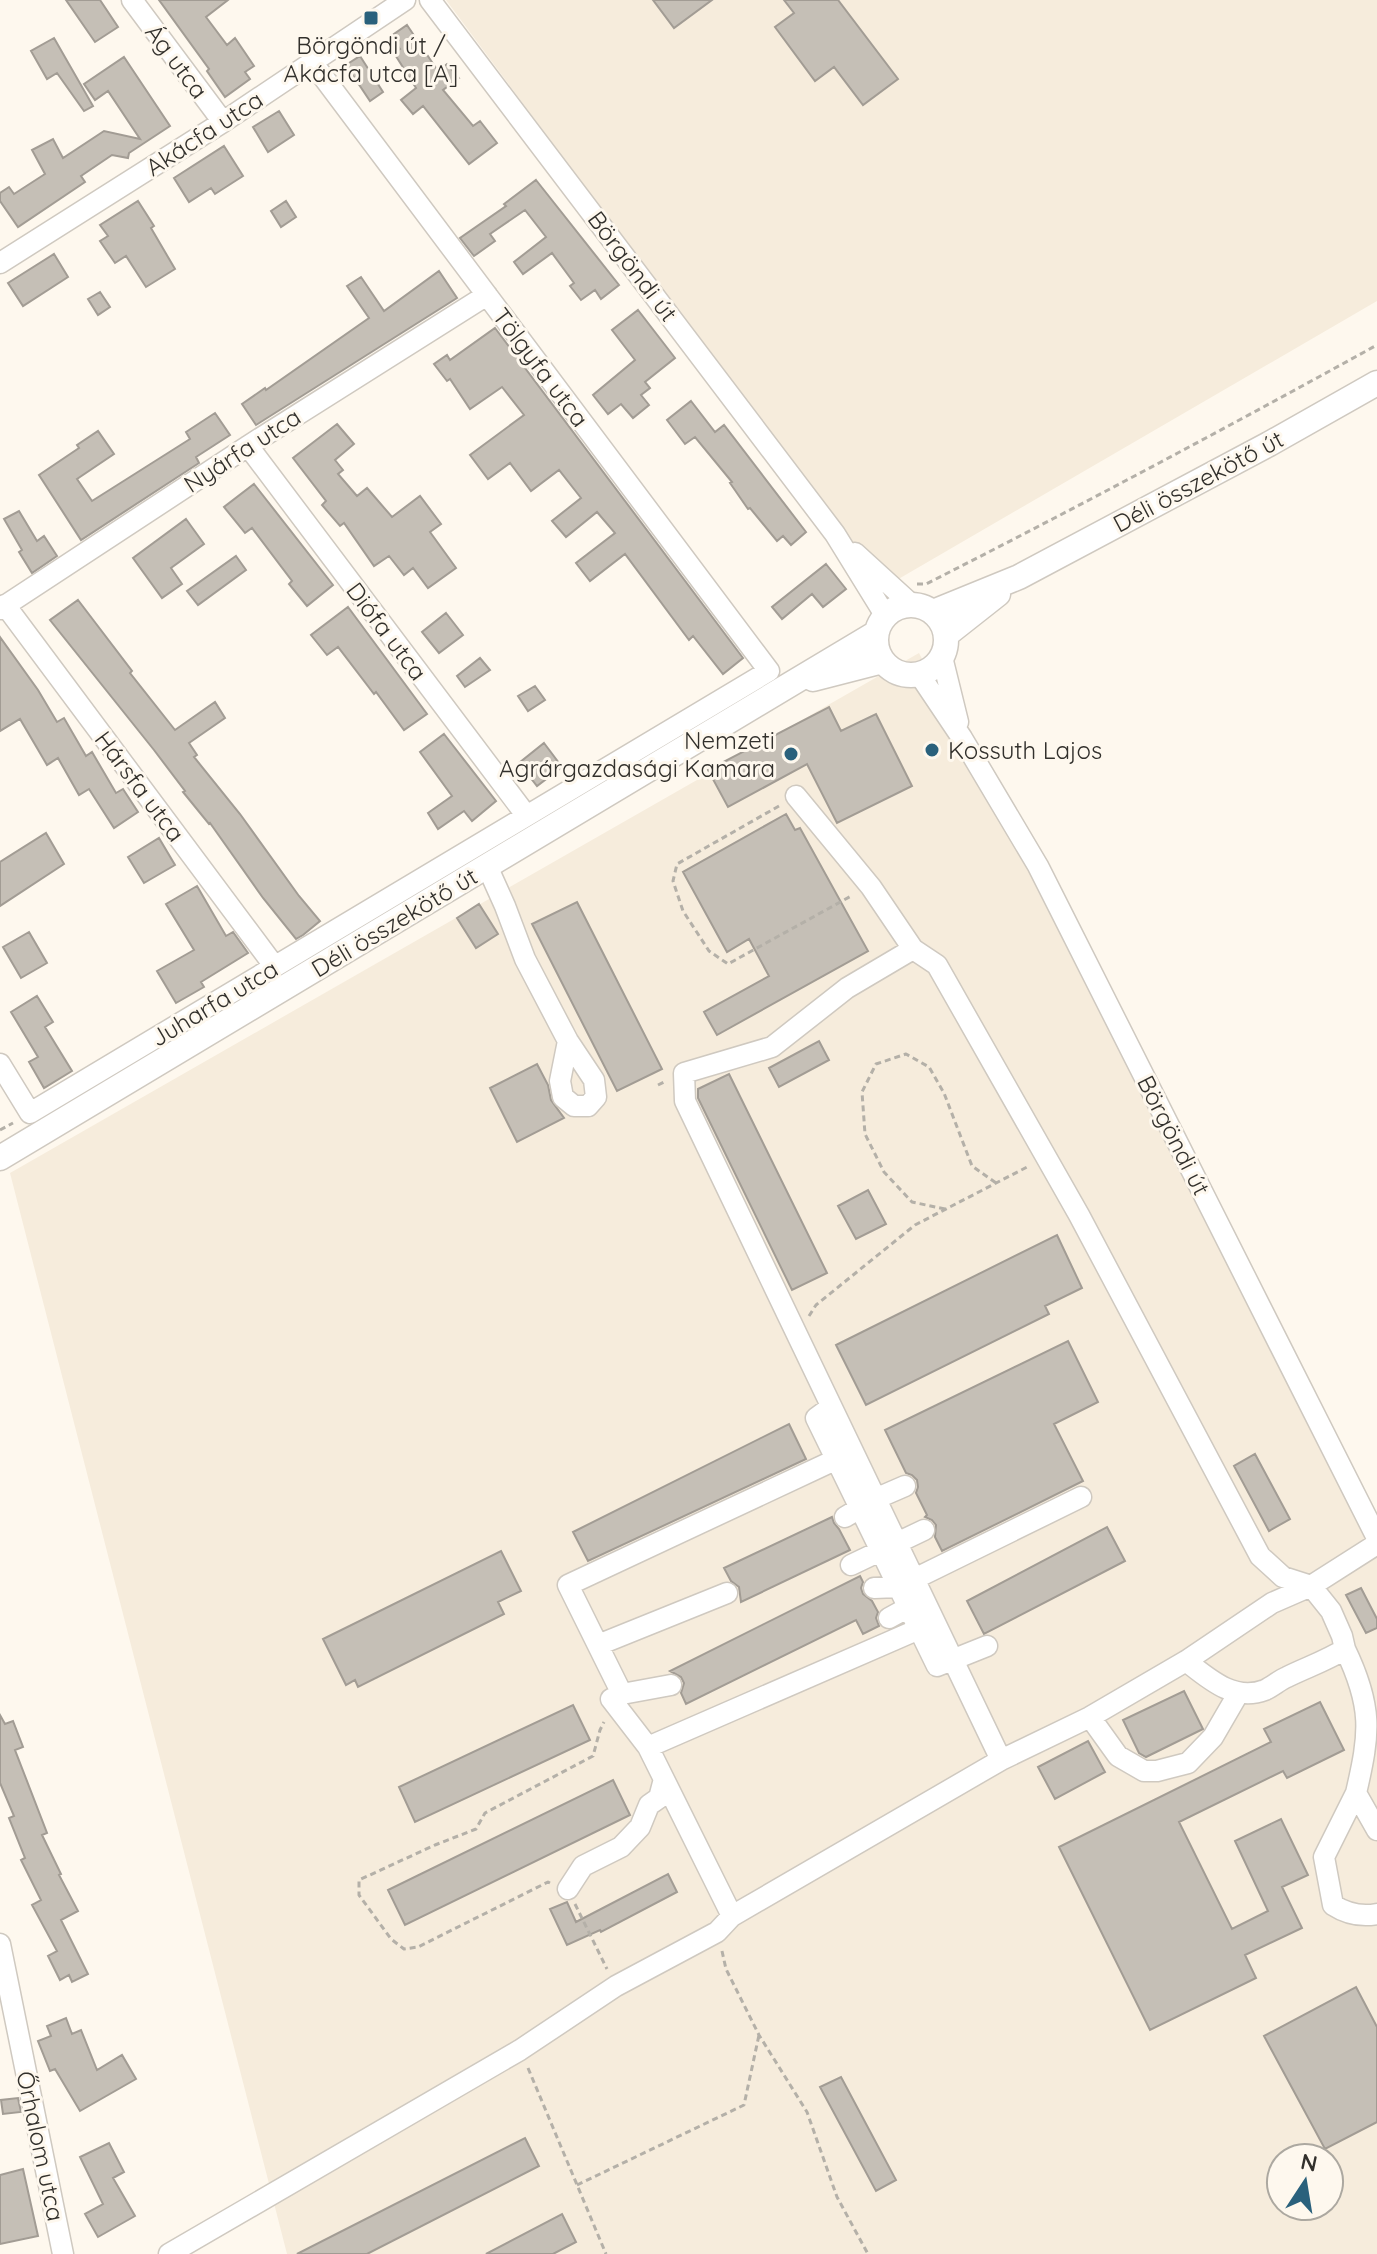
<svg xmlns="http://www.w3.org/2000/svg" width="1377" height="2254" font-family="Quicksand,sans-serif">
<rect width="100%" height="100%" fill="#fef8ee"/>
<path fill="#f6ecdc" fill-rule="evenodd" d="M446,0h931v301l-494,287z
M919,653l458,896v705h-1090l-277,-1081zM1281,2158h48v48h-48z"/>
<path fill="#c5bfb6" stroke="#a29c94" stroke-width="2" d="M66,0h34l18,27 -23,15z
M159,0h69l-22,17 21,28 8,-7 19,28 -9,6 5,7 -25,18 -18,-26 2,-2z
M653,0h59l-38,28z
M784,0h54l60,79 -35,26 -29,-38 -19,14 -40,-54 19,-14z
M407,25l31,46 9,-7 12,14 -16,12 30,36 7,-5 17,22 -28,21 -46,-58 -10,8 -12,-14 15,-12 -22,-35 6,-4 -9,-13z
M54,38l39,68 -9,5 -27,-38 -10,6 -16,-28z
M360,56l23,36 -13,9 -24,-36z
M124,57l46,69 -41,27 -1,5 -16,-3 -31,21 4,6 -67,45 -18,-26v-8l9,-6 5,7 31,-20 -13,-24 21,-11 10,19 41,-27 36,8 -32,-48 -13,9 -11,-16z
M279,111l15,24 -26,17 -15,-25z
M224,146l19,30 -28,18 -4,-6 -22,14 -15,-24z
M536,180l83,105 -18,14 -6,-9 -14,10 -11,-14 4,-3 -22,-30 -29,21 -9,-12 32,-25 -21,-27 -35,24 5,7 -21,15 -14,-18 46,-32 -2,-2z
M138,201l16,25 -3,2 24,41 -29,18 -20,-31 -11,7 -15,-22 8,-5 -8,-11z
M286,201l10,16 -15,10 -10,-16z
M54,254l14,23 -45,29 -15,-23z
M439,271l18,27 -201,127 -14,-21 23,-16 1,2 103,-72 -22,-32 14,-9 23,34z
M100,292l10,15 -12,8 -10,-16z
M638,310l37,48 -30,24 5,6 -9,7 8,10 -16,13 -12,-14 -13,10 -15,-19 42,-35 -23,-30z
M495,328l248,330 -20,16 -30,-38 -4,4 -64,-86 -35,27 -14,-18 39,-30 -18,-21 -31,25 -14,-16 29,-23 -22,-28 -28,21 -21,-28 -22,16 -18,-24 54,-40 -22,-28 -32,22 -20,-30 -3,2 -13,-17 13,-9 3,5z
M691,401l24,31 9,-7 82,107 -15,13 -8,-9 -6,5 -27,-33 -2,1 -18,-26 2,-1 -37,-45 -10,7 -18,-24z
M215,413l15,22 -34,22 3,6 -118,77 -42,-65 40,-27 -2,-3 21,-14 16,23 -37,25 15,22 98,-62 -4,-7z
M337,424l17,20 -19,16 8,10 -5,4 19,22 10,-8 25,29 28,-21 21,28 -11,8 26,36 -28,20 -15,-20 -9,7 -15,-19 -15,10 -30,-43 -4,3 -18,-21 4,-4 -33,-43z
M254,484l79,101 -26,21 -18,-22 3,-3 -40,-53 -7,5 -21,-26z
M19,511l18,30 7,-5 13,20 -25,17 -13,-21 3,-2 -18,-31z
M186,519l18,25 -33,24 11,16 -20,14 -29,-40z
M236,556l10,14 -48,35 -11,-14z
M826,564l20,25 -23,18 -11,-13 -30,25 -10,-12z
M78,600l54,71 -2,2 45,57 40,-28 10,16 -36,25 8,12 -3,2 46,57 59,82 21,25 -17,14 -7,4 -33,-41 -53,-75 -1,1 -26,-32 2,-1 -31,-41 -104,-130z
M348,607l79,107 -23,16 -28,-38 -2,2 -36,-47 -11,8 -16,-20z
M446,613l17,22 -24,18 -17,-21z
M0,637l38,53 19,32 7,-4 22,38 6,-4 24,41 7,-4 15,23 -24,16 -25,-39 -10,6 -21,-37 -11,7 -27,-46 -20,12z
M480,658l10,12 -25,17 -8,-11z
M535,686l10,14 -17,11 -10,-15z
M829,707l12,24 35,-17 36,72 -75,37 -30,-59 -79,43 -20,-37z
M444,734l52,67 -24,20 -8,-10 -26,18 -10,-16 24,-17 -32,-44z
M544,743l18,24 -25,19 -18,-23z
M786,814l9,16 5,-2 68,123 -151,84 -13,-23 65,-36 -20,-37 -22,13 -44,-80z
M46,833l18,31 -64,42v-44z
M159,838l16,27 -31,18 -16,-26z
M197,886l29,50 7,-4 15,21 -47,29 3,5 -28,16 -19,-32 37,-21 -28,-46z
M577,902l85,167 -45,22 -85,-167z
M479,904l19,30 -22,14 -19,-30z
M29,932l18,31 -26,15 -18,-31z
M37,996l16,26 -8,5 27,44 -28,17 -15,-26 9,-5 -27,-45z
M819,1041l10,19 -50,27 -10,-19z
M537,1064l11,21 3,15 13,18 -47,24 -27,-54z
M729,1074l98,199 -35,17 -94,-192v-9z
M868,1190l18,34 -30,15 -18,-33z
M1057,1235l25,53 -37,18 4,8 -183,91 -30,-60z
M1068,1341l30,61 -44,22 29,57 -141,70 -7,-14 1,-12 -4,-5 -7,-3 2,-2 -11,-22 2,-6 -1,-7 -5,-5 -6,-2 -21,-43z
M789,1424l17,35 -218,102 -15,-29z
M1255,1454l35,65 -21,12 -35,-65z
M832,1517l2,6 5,6 11,21 -109,52 -2,-15 -8,-6 -7,-13z
M1107,1527l18,34 -141,73 -17,-33z
M501,1551l20,40 -23,11 6,12 -146,73 -3,-7 -9,5 -23,-46z
M860,1576l3,6 -2,6 2,6 9,7 6,11 -2,6 3,8 -16,8 -7,-14 -170,84 -5,-11 3,-10 -3,-6 -11,-6z
M1361,1588l16,31v9l-11,5 -20,-38z
M1184,1691l19,38 -57,28 -7,-4 -16,-33z
M1320,1702l24,48 -57,28 -4,-7 -104,51 53,107 36,-18 -33,-70 46,-22 27,56 -26,12 20,41 -57,27 11,23 -106,52 -91,-183 212,-105 -7,-13z
M573,1705l17,35 -175,82 -16,-35z
M0,1715l5,9 8,-3 10,26 -8,3 32,83 -5,2 19,39 -2,1 19,36 -17,9 27,54 -16,8 -3,-7 -9,5 -12,-24 9,-5 -25,-46 9,-5 -20,-40 4,-2 -16,-40 5,-2 -14,-33z
M1088,1741l17,31 -50,27 -17,-32z
M613,1780l17,35 -225,110 -17,-35z
M668,1874l9,18 -76,40 -1,-2 -33,15 -17,-36 17,-7 9,20z
M1356,1987l21,40v95l-52,27 -61,-113z
M66,2018l6,16 9,-4 16,40 25,-15 14,24 -56,32 -25,-42 -5,2 -12,-30 13,-5 -4,-10z
M841,2077l55,103 -20,11 -56,-104z
M18,2098l3,14 -18,2 -2,-14z
M525,2138l14,28 -172,88h-70z
M109,2143l15,29 -11,6 22,38 -37,21 -13,-23 18,-10 -23,-47z
M23,2169l15,67 -38,8v-69z
M562,2214l14,28 -23,12h-67z"/>
<g fill="none" stroke-linecap="round" stroke-linejoin="round">
<g stroke="#cfc9c0" stroke-width="23">
<path id="minor" d="M132,0l91,122
M430,0l405,534 50,81
M0,263l223,-141 182,-122
M248,446l278,369
M855,553l57,52
M5,605l270,362
M0,609l248,-163 239,-151
M942,657l16,65
M919,674l43,64 76,128 339,672
M796,796l75,91 42,62 24,16 142,250 181,341 23,21 28,9 20,25 11,25 3,13c-19,12 -38,18 -58,28 -7,3 -14,9 -22,13 -31,12 -56,-11 -79,-29
M487,866l18,40 20,53 43,82 26,39 2,17 -8,9h-14l-11,-9 -3,-16 8,-40
M913,949l-66,39 -75,59 -88,26 1,28 316,659
M0,1064l30,49 739,-442 -457,-609
M831,1407l-15,11 121,248 50,-20
M852,1450l-15,9 -269,126 54,109 -11,5 37,48 84,169 269,-156 89,-43 96,-56 86,-58 39,-17 66,-42
M845,1517l30,-18 30,-13
M851,1565l73,-35
M874,1588l24,-1 183,-90
M889,1618l31,-17
M598,1645l129,-52
M1345,1649c28,58 25,84 11,144l21,37
M622,1694l49,-9
M1090,1717l28,39 26,15h13l31,-8 25,-26 25,-43
M648,1747l271,-118 12,-7
M1356,1793l-32,64 9,48c14,9 28,12 44,9
M568,1889l15,-23 38,-19 19,-20 9,-22 10,-7 5,-19
M0,1944l63,310
M169,2254l351,-204 96,-64 101,-54 15,-16"/>
</g>
<g stroke="#cfc9c0" stroke-width="27">
<path id="major" d="M876 640a35 35 0 1 1 70 0a35 35 0 1 1-70 0Z
M933,612l86,-35 250,-133 108,-61
M946,635l52,-41
M813,679l70,-18
M0,1158l876,-525"/>
</g>
<path stroke="#b4b0a8" stroke-width="3" stroke-dasharray="6 4" stroke-linecap="butt" d="M917,584h9c152,-77 302,-157 451,-239
M779,806l-102,58 -4,17 10,30 26,40 19,13 125,-69
M658,1085l8,-4
M0,1130l13,-7
M945,1209l-33,-7 -28,-30 -19,-38 -3,-42 14,-28 30,-10 23,13 15,26 28,73 24,17
M809,1316l7,-11 99,-80 114,-59
M550,1883l-2,-1 -130,65 -14,2 -13,-10 -32,-44v-15l76,-35 41,-16 9,-16 108,-57 7,-26 4,-8
M575,1904l32,65
M722,1951l4,18 33,66 48,77 30,85 31,57
M528,2068l78,186
M577,2185l167,-80 15,-70"/>
<use href="#minor" stroke="#fff" stroke-width="20"/>
<use href="#major" stroke="#fff" stroke-width="24"/>
</g>
<g fill="#2a617c" stroke="#fef8ee" stroke-width="3">
<rect x="363" y="10" width="16" height="16" rx="4"/>
<circle cx="932" cy="750" r="8"/>
<circle cx="791" cy="754" r="8"/>
</g>
<g text-anchor="middle" dominant-baseline="central" stroke-width="6" stroke-linejoin="round" paint-order="stroke">
<g font-size="24" fill="#32302c" stroke="#fef8ee">
<text x="371" y="45">Börgöndi út /<tspan x="371" dy="28">Akácfa utca [A]</tspan></text>
<text x="775" y="740" text-anchor="end">Nemzeti<tspan x="775" dy="28">Agrárgazdasági Kamara</tspan></text>
<text x="948" y="750" text-anchor="start">Kossuth Lajos</text>
</g>
<g font-size="24" fill="#32302c" stroke="#fef8ee">
<text transform="translate(177 61) rotate(53)">Ág utca</text>
<text transform="translate(204 133) rotate(-33)">Akácfa utca</text>
<text transform="translate(633 266) rotate(53)">Börgöndi út</text>
<text transform="translate(541 367) rotate(53)">Tölgyfa utca</text>
<text transform="translate(242 450) rotate(-33)">Nyárfa utca</text>
<text transform="translate(1198 481) rotate(-28)">Déli összekötő út</text>
<text transform="translate(387 631) rotate(53)">Diófa utca</text>
<text transform="translate(140 786) rotate(53)">Hársfa utca</text>
<text transform="translate(394 922) rotate(-31)">Déli összekötő út</text>
<text transform="translate(214 1003) rotate(-31)">Juharfa utca</text>
<text transform="translate(1174 1135) rotate(63)">Börgöndi út</text>
<text transform="translate(41 2146) rotate(78)">Őrhalom utca</text>
</g>
</g>
<g transform="translate(1305 2182) rotate(12)"><circle r="38" fill="#fef8ee" stroke="#aca8a0" stroke-width="2"/>
<path d="M0-6L14 30L0 20L-14 30Z" fill="#2a617c"/>
<text y="-12" font-size="22" font-weight="bold" text-anchor="middle" fill="#32302c">N</text>
</g>
</svg>
